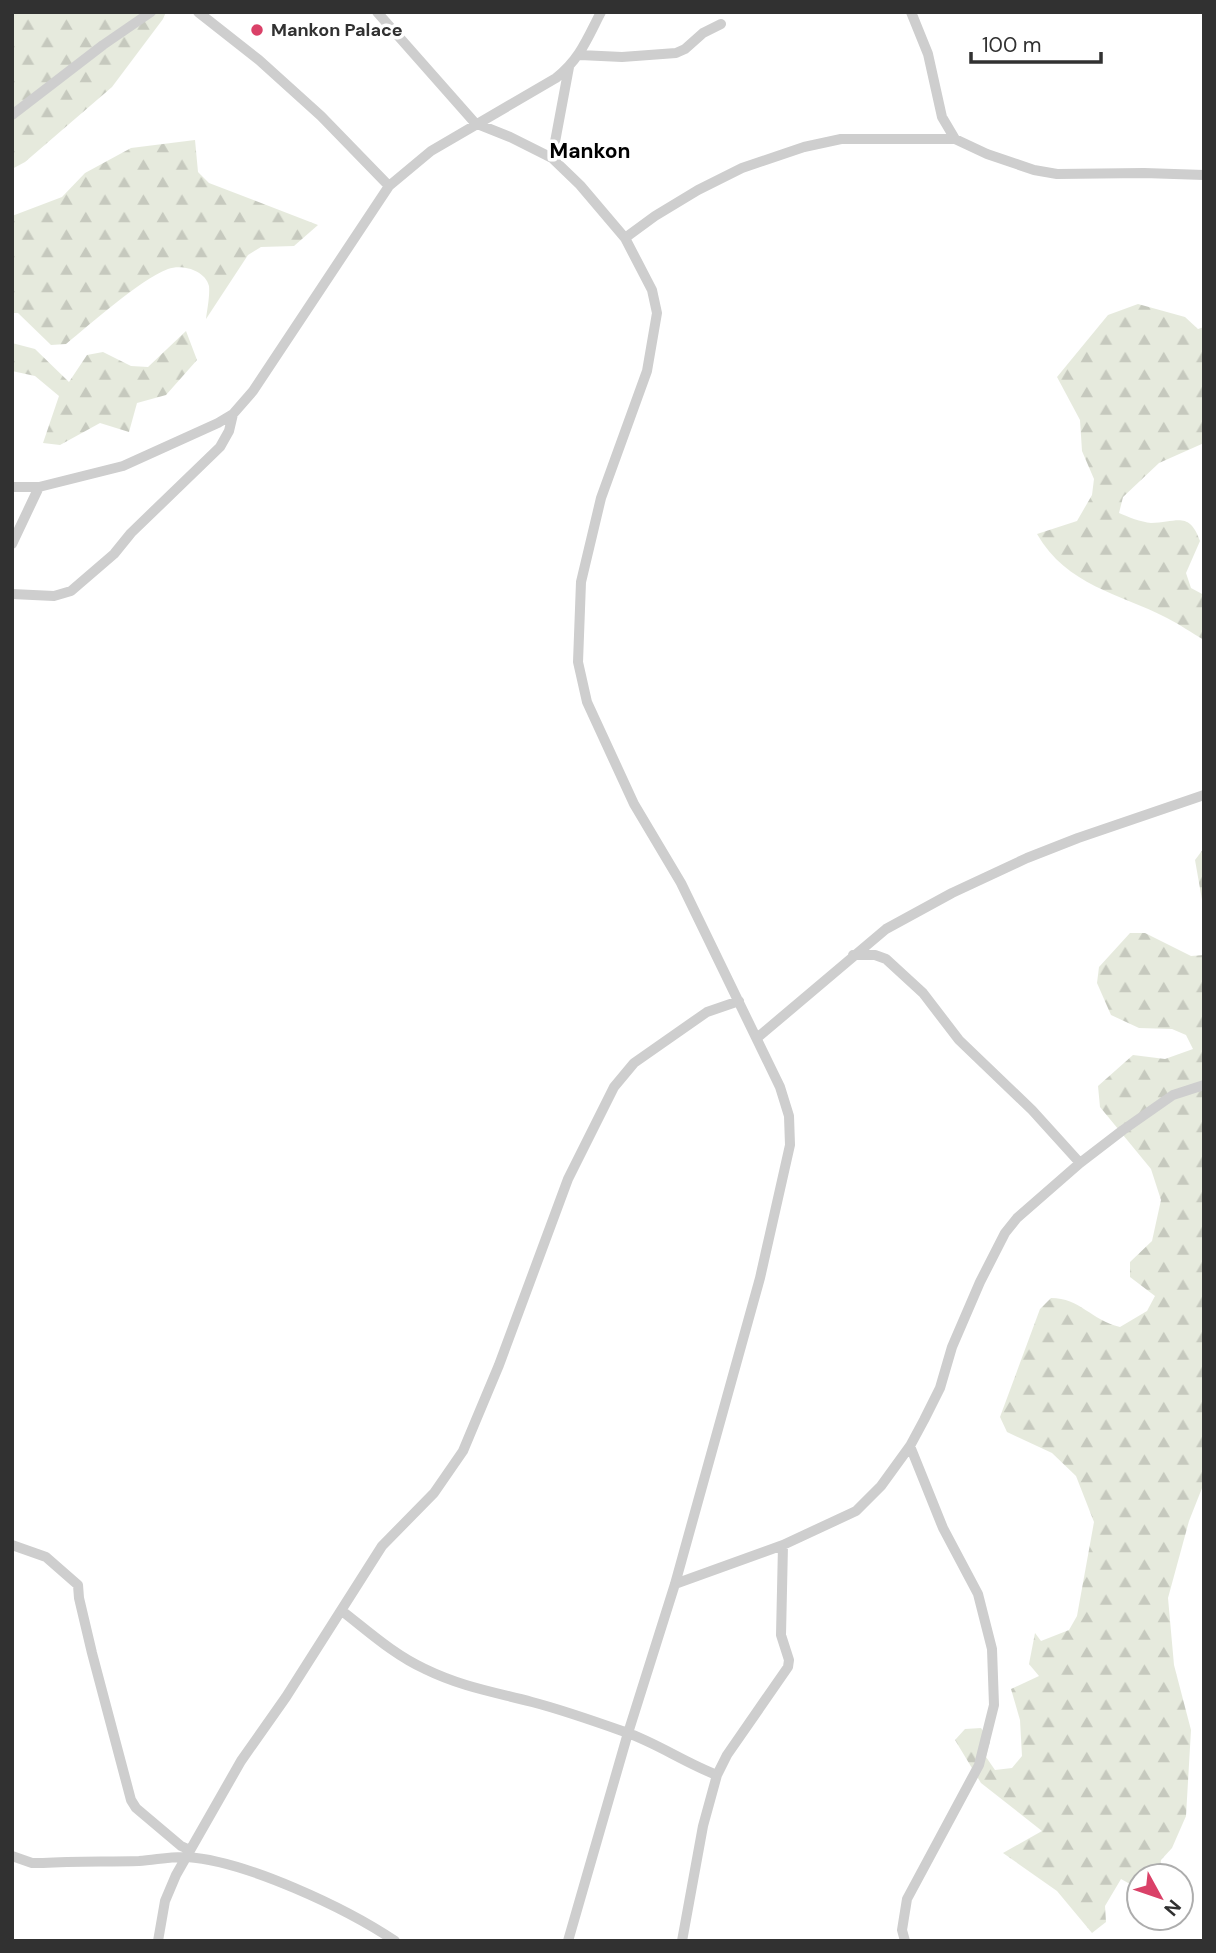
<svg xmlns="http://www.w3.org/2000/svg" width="1216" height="1953" font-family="'DM Sans',sans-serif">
<defs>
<pattern id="forest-firs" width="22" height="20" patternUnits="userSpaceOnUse" patternTransform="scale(1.75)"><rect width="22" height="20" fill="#e6eadd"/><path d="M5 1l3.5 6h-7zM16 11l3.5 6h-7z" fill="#c6c9be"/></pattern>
</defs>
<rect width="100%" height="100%" fill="#fff"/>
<path fill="url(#forest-firs)" d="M12,12h154l-3,7 -51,68 -87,75 -13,7z
M195,140l3,32 11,11 109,42 -24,21 -33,1 -13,8 -42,64c1,-9 4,-23 3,-33 -4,-16 -27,-22 -41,-17 -30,12 -76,54 -102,75l-15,1 -33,-32h-6v-97l50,-19 23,-24 46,-25z
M1138,304l47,13 13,12 6,-2v116l-45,20 -36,34 -4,16c9,4 22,9 32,10 25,0 38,-13 49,18l-14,32 5,15 13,7v45c-12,-7 -25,-16 -37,-22 -48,-25 -100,-32 -130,-84l40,-13 15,-26 2,-16 -12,-28 -2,-31 -23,-43 51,-62z
M186,331l11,29 -31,35 -29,8 -8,29 -29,-9 -40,22 -17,-2 16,-47 -24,-20 -23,-5v-28l23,6 34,33 18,-27 16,-3 28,14 17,1z
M1204,848v63l-9,-51z
M1130,933h15l46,23 13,-1v528l-15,38 -21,77 6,67 17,65 -5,86 -14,32 -11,12 -3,16h-19v13l-18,-10 -16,27 1,16 -14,11 -35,-42 -54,-38 39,-22 -61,-48 -26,-43 10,-11 16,-1 9,13 -4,16 9,13 17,-2 10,-12 -2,-36 -9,-31 28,-13 -10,-12 6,-31 6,8 28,-11 8,-14 17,-94 -18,-46 -24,-23 -45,-21 -7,-15 40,-108 11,-11c29,0 40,22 69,29l27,-16 8,-15 -25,-19v-15l22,-21 9,-41 -10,-31 -51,-62 -2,-21 35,-31 32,4 28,-10 -7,-14 -14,-6 -33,-1 -28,-13 -14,-32 2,-16z"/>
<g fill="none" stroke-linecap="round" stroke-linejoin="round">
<path stroke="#cecece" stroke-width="10" d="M198,12l61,48 62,56 68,70
M377,12l98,111 35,14 42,21 28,27 45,53 27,52 5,23 -10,58 -46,127 -20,84 -3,80 9,40 47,102 47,79 99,204 9,29 1,29 -30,133 -85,306 -47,149 -60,208
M911,12l17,42 14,63 13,22
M580,55l42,2 54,-4 9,-4 18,-16 18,-9
M12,115l91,-70 48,-33
M552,158l17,-91
M625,238l30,-22 43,-26 44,-22 62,-21 37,-8h114l32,15 47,16 23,4 87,-1 60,2
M12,487h27l84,-21 95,-43 15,-9 20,-23 136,-205 42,-35 125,-73c24,-19 31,-39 45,-66
M12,544l27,-57
M12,594l42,2 17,-5 43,-37 17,-21 89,-86 9,-16 4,-17
M853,955h22l11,4 37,34 36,47 73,70 48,53
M757,1038l129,-109 66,-36 75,-35 51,-20 126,-43
M12,1545l34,12 32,28 1,13 13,55 39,147 5,8 45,38 9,4
M675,1584l108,-39 73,-34 25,-25 29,-40 14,-26 16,-32 12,-41 28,-65 25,-49 12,-15 63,-55 43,-33 50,-35 31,-10
M342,1611c26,20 52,44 83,58 37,18 69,23 107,33 31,8 62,19 93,30 32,11 60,31 92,43
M12,1856l20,7h11c32,-2 64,-1 96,-2 16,-1 33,-5 48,-4 59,4 159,51 208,84
M158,1941l7,-40 11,-26 65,-114 45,-64 96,-151 52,-53 29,-42 36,-86 69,-186 46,-92 20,-24 73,-51 32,-11
M682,1941l21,-115 14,-51 10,-20 61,-88 1,-7 -8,-25 2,-90
M905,1941l-3,-11 5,-31 72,-134 15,-60 -2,-56 -14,-55 -35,-66 -33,-82"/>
</g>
<circle fill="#da4168" stroke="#fff" stroke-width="2.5" cx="257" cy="30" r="7"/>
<g text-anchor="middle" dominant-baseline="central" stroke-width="7" stroke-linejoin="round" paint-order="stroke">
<g font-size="18" font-weight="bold" fill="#313131" stroke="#fff" text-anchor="start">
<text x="271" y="30">Mankon Palace</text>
</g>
<g font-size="21" font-weight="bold" fill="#000" stroke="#fff">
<text x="590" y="151">Mankon</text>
</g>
</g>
<rect width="1216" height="1953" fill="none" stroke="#313131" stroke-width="28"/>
<g transform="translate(1160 1897) rotate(130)"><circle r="33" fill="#ffffff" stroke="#adadad" stroke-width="2"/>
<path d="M0-5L12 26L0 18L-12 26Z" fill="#da4168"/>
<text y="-10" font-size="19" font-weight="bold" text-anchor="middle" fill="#313131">N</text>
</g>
<path d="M971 52v10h130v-10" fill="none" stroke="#313131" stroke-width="3.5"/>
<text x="982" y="52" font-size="21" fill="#313131" stroke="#ffffff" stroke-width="5" paint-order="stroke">100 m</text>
</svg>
